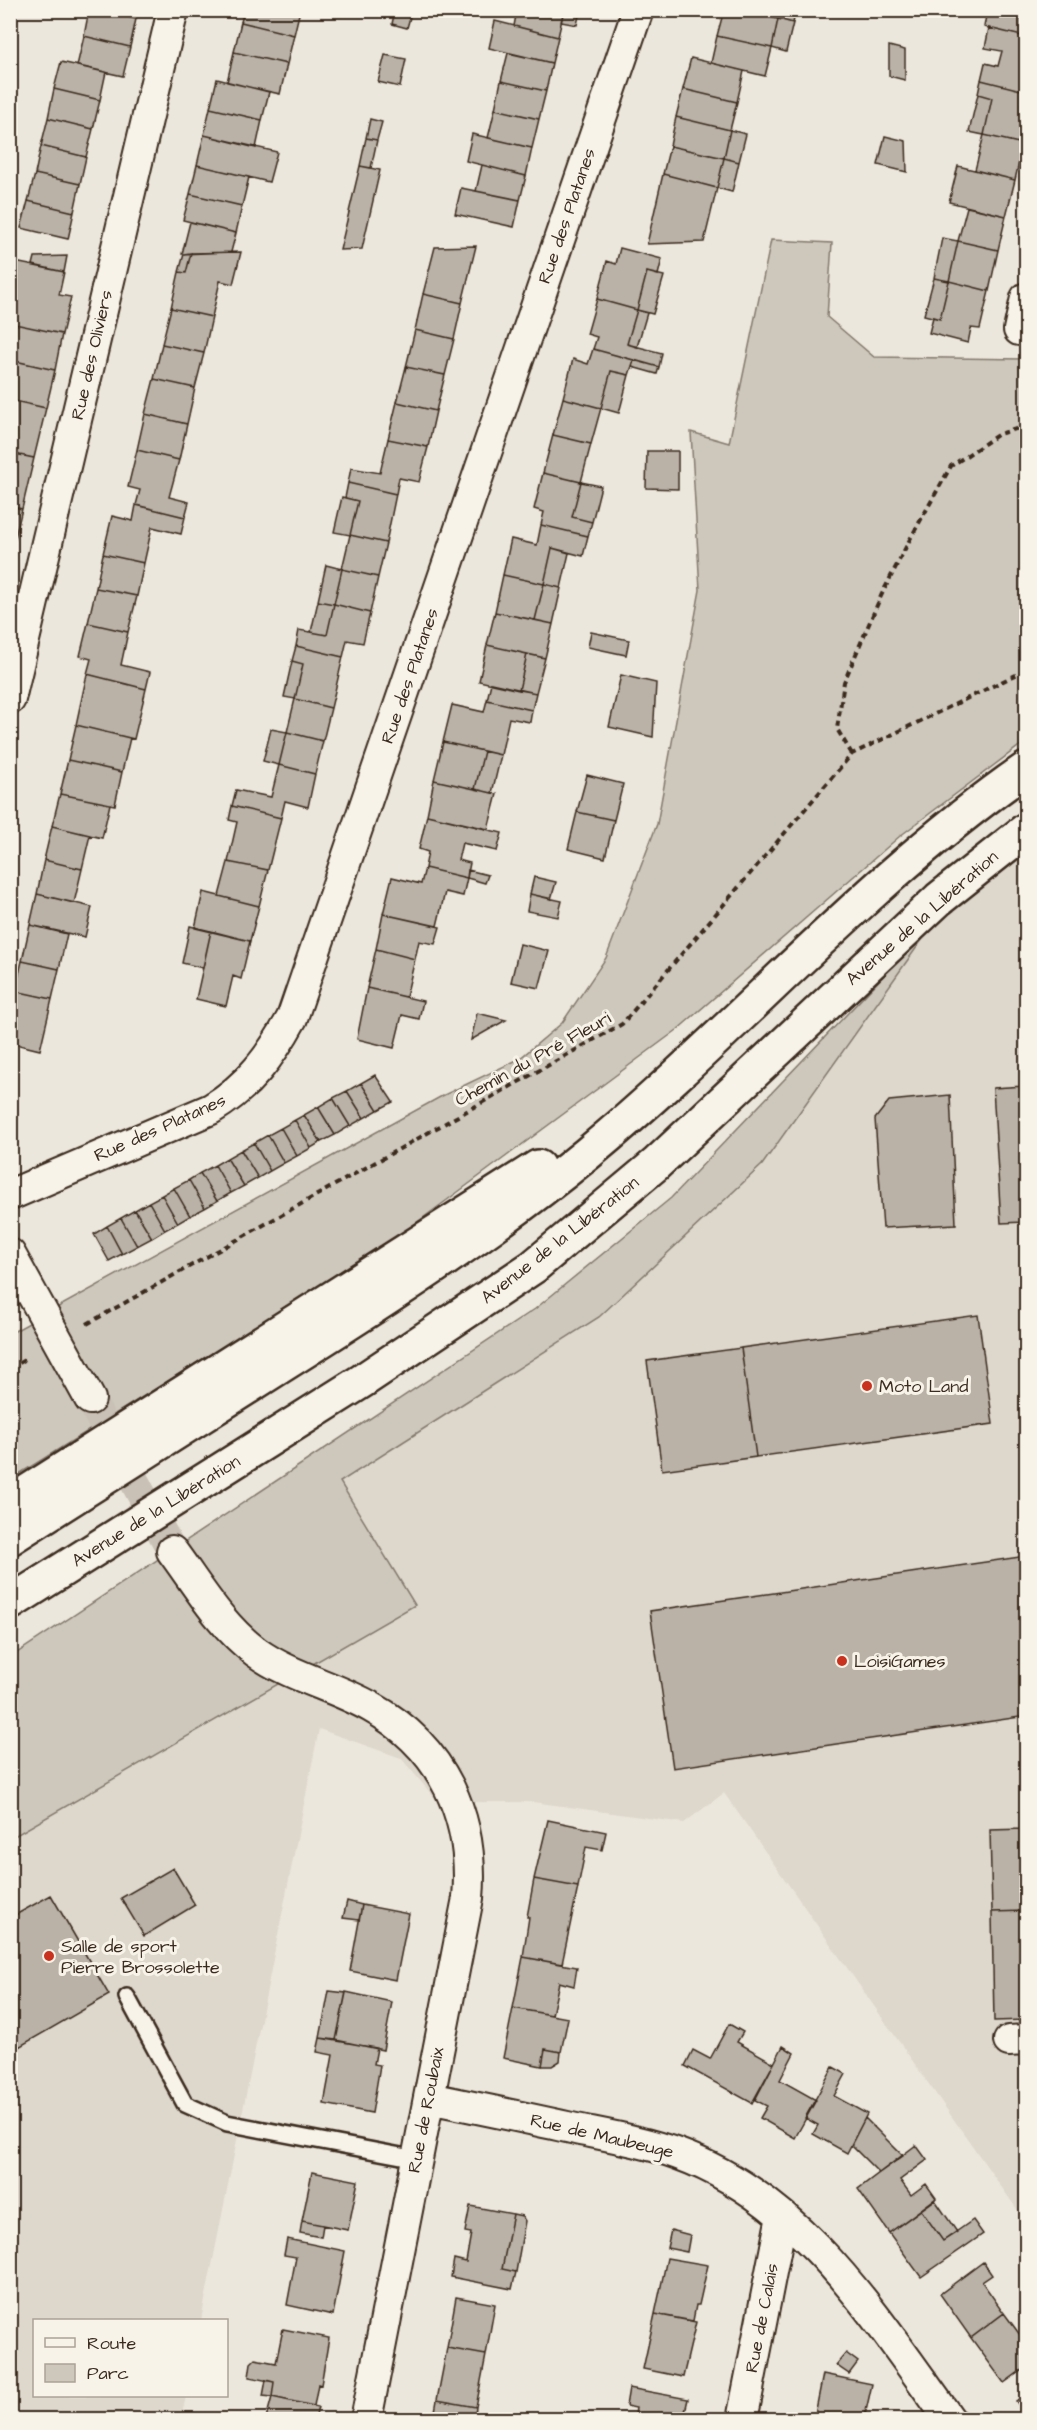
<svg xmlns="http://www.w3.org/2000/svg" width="1037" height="2430" font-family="'Architects Daughter',sans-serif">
<rect width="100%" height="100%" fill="#ece7dc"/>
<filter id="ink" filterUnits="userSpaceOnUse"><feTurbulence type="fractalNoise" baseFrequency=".0167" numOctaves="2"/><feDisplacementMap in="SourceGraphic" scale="12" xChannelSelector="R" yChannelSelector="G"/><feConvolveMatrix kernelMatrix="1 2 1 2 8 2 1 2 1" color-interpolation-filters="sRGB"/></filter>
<g filter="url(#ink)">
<path fill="#ddd7cc" d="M1026,854v1368l-302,-429 -40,30 -151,-21h-95l-37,-44 -82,-29 -118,591h-167v76h152l-5,23h-170l-1,-581 404,-233 -74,-123 259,-165 163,-152 172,-242z"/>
<path fill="#cec8bc" stroke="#84796d" stroke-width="1.5" d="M771,240l61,3 -5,74 47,40 152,2v382l-126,95 -223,194 -288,213 -378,236v-146l431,-237 77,-37 43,-36 44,-65 51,-134 43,-234 -9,-158 38,11z
M934,923l-172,242 -163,152 -259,165 75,123 -404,233v-181l524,-348 136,-111z"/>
<path fill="#bab2a7" stroke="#3b2a1e" stroke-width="1.5" d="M89,10h10l37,9 -6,28 -46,-11z
M99,10h39l-2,9z
M244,10h56l-6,25 -53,-13z
M395,10h17l-5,18 -15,-4z
M517,10h47l-6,27 -44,-11z
M564,10l16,1 -3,14 -16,-3z
M724,10h18l36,9 -6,29 -55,-12z
M742,10h38l-2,9z
M780,10h16l-3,13 -15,-4z
M987,10h39v27l-42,-10z
M778,19l15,4 -7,29 -14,-4z
M495,21l63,16 -6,26 -63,-15z
M241,22l53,13 -7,29 -53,-12z
M989,28l37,9 -1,54 -44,-11 4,-17 13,3 4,-15 -17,-3z
M84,36l46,11 -7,29 -46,-10z
M717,36l55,12 -7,28 -54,-13z
M889,46l16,4v30l-16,-4z
M234,52l53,12 -7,30 -53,-12z
M508,53l44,10 -6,28 -45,-10z
M385,55l21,4 -6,28 -22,-5z
M691,58l53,13 -7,31 -54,-13z
M61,62l45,10 -6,28 -46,-11z
M217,79l52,13 -7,28 -52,-12z
M981,80l44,11 -4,14 5,1v21l-3,17 -39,-9 8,-37 -14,-4z
M501,81l45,10 -7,28 -44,-10z
M54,89l46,11 -7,29 -45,-11z
M683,89l54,13 -7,28 -54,-13z
M978,94l14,4 -8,37 -15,-3z
M210,108l52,12 -6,28 -52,-13z
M495,109l44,10 -7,29 -44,-10z
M676,117l54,13 -6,28 -54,-12z
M48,118l45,11 -7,28 -45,-11z
M370,119l12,3 -5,18 -11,-2z
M730,130l16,4 -7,28 -15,-4z
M472,134l60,14 -6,28 -60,-15z
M204,135l73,17 -8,30 -72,-17z
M984,135l39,9 -8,36 -40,-10z
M885,136l21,5 1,31 -29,-7z
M366,138l11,2 -6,28 -11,-2z
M41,146l45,11 -6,27 -45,-10z
M670,146l54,12 -7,30 -54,-14z
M724,158l15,4 -7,30 -15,-4z
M197,165l52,12 -7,29 -52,-12z
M482,165l44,11 -6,24 -44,-9z
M360,166l20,4 -18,79 -22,1z
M958,166l57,14 -9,36 -57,-14z
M35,174l45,10 -6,28 -46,-11z
M663,174l54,14 -13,54 -57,2z
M461,188l59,12 -6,27 -59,-13z
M190,194l52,12 -6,27 -53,-13z
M28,201l46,11 -6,27 -47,-11z
M967,207l39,9 -8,34 -40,-9z
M190,222l46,11 -5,19 -49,2z
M942,238l16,3 -9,40 -15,-3z
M958,241l40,9 -9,41 -40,-10z
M476,246l-14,57 -39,-9 12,-47z
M620,248l42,11 -4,16 -11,-3 -10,38 -40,-11 10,-38 9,3z
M241,252l-8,32 -13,-3 -8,36 -41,-9 8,-36 7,1 5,-20z
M191,253l-5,20 -7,-1 5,-18z
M67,256l-3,16 -31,-7 2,-8z
M10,261l54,11 -5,23 12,2 -9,37 -52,-11 2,-41h-2z
M647,272l17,4 -11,38 -16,-4z
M934,278l15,3 -9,38 -16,-4z
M949,281l40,10 -9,38 -9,-1 -3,15 -39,-10 4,-16 7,2z
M423,294l39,9 -8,36 -39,-9z
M597,299l40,11 -10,34 35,9 -3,14 -66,-18 4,-12 -10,-3z
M171,308l41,9 -8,36 -42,-9z
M637,310l10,3 -10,34 -10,-3z
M10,323l52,11 -7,36 -45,-10z
M415,330l39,9 -9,36 -39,-8z
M162,344l42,9 -9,35 -41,-9z
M593,349l41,11 -5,15 -18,-4 -10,37 -38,-10 10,-39 15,5z
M11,360l44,10 -9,38 -36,-8z
M634,360l25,7 -2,7 -25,-7z
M406,367l39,8 -9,36 -39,-9z
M611,371l18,4 -10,38 -18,-5z
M154,379l41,9 -8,36 -42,-10z
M563,398l38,10 -10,36 -38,-9z
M10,400l36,8 -12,50 -24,-5z
M397,402l39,9 -8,36 -40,-8z
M145,414l42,10 -8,36 -42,-10z
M553,435l38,9 -10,38 -38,-9z
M388,439l40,8 -9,35 -20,-4 -3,16 -48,-11 3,-15 29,5z
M137,450l42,10 -10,37 20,5 -4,15 -49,-12 4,-15 -12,-3z
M647,451h31v38l-32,-1z
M10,453l24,5 -12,51 -12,-3z
M543,473l38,9 -9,35 20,5 -4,14 -47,-11 3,-13 -10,-3z
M581,482l20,4 -9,36 -20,-5z
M348,483l48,11 -10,49 -36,-8 8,-34 -13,-3z
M342,497l16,4 -8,34 -16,-3z
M136,505l49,12 -4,17 -29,-7 -8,36 -41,-9 9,-38 21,5z
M10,506l12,3 -9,37h-3z
M541,525l47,11 -5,20 -31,-8 -8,36 -41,-9 8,-36 26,6z
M350,535l36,8 -8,34 -36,-8z
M552,548l17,5 -8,35 -17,-4z
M103,554l41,9 -7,33 -41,-8z
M326,565l16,4 -8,35 -16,-3z
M342,569l36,8 -8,36 -36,-9z
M503,575l41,9 -9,36 -40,-8z
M544,584l17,4 -8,36 -18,-4z
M96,588l41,8 -9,36 -40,-9z
M318,601l16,3 -7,31 -16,-3z
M334,604l36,9 -7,30 -16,-3 -4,17 -47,-11 3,-16 28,5z
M495,612l58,12 -8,34 -58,-13z
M88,623l40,9 -7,33 29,7 -4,17 -59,-15 4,-15 -11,-3z
M591,632l38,8 -3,15 -38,-8z
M487,645l40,9 -8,36 -40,-9z
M296,646l47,11 -12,51 -36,-9 8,-35 -11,-3z
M527,654l18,4 -9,35 -17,-3z
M292,661l11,3 -8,35 -11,-2z
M87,674l59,15 -12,50 -58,-14z
M621,675l35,8 -3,54 -44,-10z
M491,683l45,10 -4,17 -45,-10z
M295,699l36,9 -8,33 -36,-9z
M487,700l45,10 -2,12 -21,-4 -8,37 -58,-13 9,-37 32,7z
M76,725l54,13 -8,34 -54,-12z
M271,729l16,3 -8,33 -16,-4z
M287,732l36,9 -8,33 -36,-9z
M443,742l41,9 -9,38 -41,-9z
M484,751l17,4 -9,38 -17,-4z
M68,760l54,12 -7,33 -55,-11z
M279,765l36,9 -7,33 -23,-6 -4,17 -49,-12 4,-16 35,7z
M587,775l36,9 -9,36 -37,-8z
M434,780l63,14 -9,35 -61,-14z
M60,794l50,10 -8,34 -50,-12z
M232,806l49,12 -13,52 -40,-8 9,-40 -8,-2z
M577,812l37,8 -9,38 -37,-9z
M427,815l75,18 -5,18 -35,-8 -4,17 12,3 -3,15 -42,-10 3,-16 -9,-3z
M52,826l38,9 -8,34 -38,-9z
M44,860l38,9 -8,34 -37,-9z
M228,862l40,8 -9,36 -40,-10z
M425,868l42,10 -4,18 -18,-4 -8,34 -54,-12 9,-37 29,7z
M468,870l20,5 -3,8 -18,-5z
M534,877l22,5 -5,17 -21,-5z
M203,892l56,14 -9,35 -55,-13z
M37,894l55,13 -7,30 -55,-12z
M530,894l32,7 -4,16 -31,-6z
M383,914l57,13 -5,17 -16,-3 -4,18 -39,-10z
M30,925l37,9 -8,35 -37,-8z
M190,926l21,5 -8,37 -21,-5z
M211,931l39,10 -9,38 -8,-3 -7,30 -30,-7z
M520,944l29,7 -10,37 -28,-6z
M376,949l39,10 -9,38 -39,-9z
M22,961l37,8 -7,30 -37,-8z
M367,988l56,13 -4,18 -17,-4 -8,33 -37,-9z
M15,991l37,8 -12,51 -29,-7 3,-16h-4v-19z
M477,1013l29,7 -35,20z
M375,1075l18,27 -15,8 -17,-27z
M361,1083l17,27 -14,8 -17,-27z
M1026,1086v136l-25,1 -8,-135z
M347,1091l17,27 -14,8 -17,-28z
M950,1095l6,129 -73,4 -8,-109 14,-18z
M333,1098l17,28 -15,9 -17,-28z
M318,1107l17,28 -14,7 -17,-27z
M304,1115l17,27 -10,6 -16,-28z
M295,1120l16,28 -14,8 -16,-28z
M281,1128l16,28 -13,7 -16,-28z
M268,1135l16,28 -14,8 -16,-28z
M254,1143l16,28 -12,7 -17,-28z
M241,1150l17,28 -14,8 -17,-28z
M227,1158l17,28 -13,7 -16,-28z
M215,1165l16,28 -14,8 -17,-28z
M200,1173l17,28 -12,7 -16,-28z
M189,1180l16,28 -15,8 -16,-28z
M174,1188l16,28 -12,7 -16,-28z
M162,1195l16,28 -13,7 -16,-28z
M149,1202l16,28 -13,8 -17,-28z
M135,1210l17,28 -15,8 -16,-28z
M121,1218l16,28 -15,8 -15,-28z
M107,1226l15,28 -13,7 -15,-27z
M978,1315l15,109 -237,33 -15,-109z
M741,1348l15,109 -94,13 -15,-109z
M1026,1556v160l-353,52 -23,-157z
M548,1820l58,12 -4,18 -16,-3 -8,40 -44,-8z
M1026,1829v82l-34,1 -2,-82z
M173,1868l22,37 -51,31 -23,-38z
M534,1879l44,8 -16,77 -39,-7 6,-40h-2z
M51,1895l58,100 -99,57v-134z
M347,1901l15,4 -3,15 -16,-2z
M362,1905l47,9 -13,66 -46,-9z
M1026,1911v109l-32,1 -2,-109z
M523,1957l54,10 -3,19 -15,-4 -7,33 -39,-7z
M329,1991l17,2 -10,47 -16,-2z
M346,1992l46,10 -9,48 -47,-10z
M513,2008l55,10 -7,34 -16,-3 -3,17 -39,-8z
M729,2024l14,8 -6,10 37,21 -22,40 -67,-37 8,-16 17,9z
M320,2038l57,10 -3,16 6,1 -8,48 -48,-9 9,-49 -16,-3z
M783,2046l11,7 -14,27 36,20 -21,38 -35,-20 7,-12 -12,-6z
M545,2049l16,3 -1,9 -8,5h-10z
M833,2067l13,7 -12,22 33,18 -20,39 -34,-19 5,-9 -13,-7z
M865,2118l38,38 -24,17 -28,-28z
M916,2145l11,15 -27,20 11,15 15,-11 10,14 -47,35 -31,-44z
M312,2172l46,9 -10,49 -46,-9z
M935,2200l22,32 -14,9 -22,-31z
M470,2206l43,8 -11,55 14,3 -4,17 -61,-12 3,-18 12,3 5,-29 -6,-1z
M921,2210l22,31 30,-21 10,14 -62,43 -32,-44z
M513,2214l9,2 3,5 -9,51 -14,-3z
M302,2221l21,4 -2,12 -21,-4z
M671,2230l19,5 -3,17 -20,-4z
M287,2239l58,12 -12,64 -46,-10 9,-48 -12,-2z
M667,2258l41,7 -9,40h-3l-3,16 -38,-7z
M983,2262l9,13 -10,7 22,31 -33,25 -31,-44z
M456,2297l39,7 -9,51 -39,-7z
M1004,2313l22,30v24l-22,16 -33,-45z
M655,2314l41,8 -13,55 -40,-8z
M283,2329l46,9 -8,47 -3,-1 -4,22 -42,-9 2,-15 -25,-5 2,-14 4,-4 21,4z
M447,2348l39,7 -10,52 -39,-7z
M846,2353l12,9 -9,12 -13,-9z
M823,2374l49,10 -8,36h-50z
M266,2380l8,2 -2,15 -9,-1z
M629,2388l59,11 -4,17 -5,-1 -1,5h-44l2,-12 -10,-2z
M1026,2394v22l-10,-15z
M272,2397l46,10 -3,13 -49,-1z
M437,2400l39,7 -2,13h-45l1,-4 4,1z"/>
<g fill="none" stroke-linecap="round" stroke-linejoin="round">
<path stroke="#c9c1b6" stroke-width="30" stroke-dasharray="30 15" stroke-linecap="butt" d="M90,1399l82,152"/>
<g stroke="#3b2a1e" stroke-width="20">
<path id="service" d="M127,1997l58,107 42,19 190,36"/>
</g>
<g stroke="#3b2a1e" stroke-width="34">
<path id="minor" d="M1019,330l7,-32
M10,699l163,-689
M10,1195l201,-86c38,-23 60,-53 81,-91l346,-1008
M10,1254l80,145
M172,1551c26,35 48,74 84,101 35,25 78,34 115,55 72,40 104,111 97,191l-102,522
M1009,2041l17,-1
M429,2098c49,10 98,20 147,31 34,7 69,13 102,25 125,45 197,163 272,266
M742,2420l40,-204"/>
</g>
<g stroke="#3b2a1e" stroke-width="38">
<path id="trunk" d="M10,1503l528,-336
M10,1538c89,-56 177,-113 266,-169 107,-67 213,-135 311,-215 150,-124 279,-274 439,-385
M10,1603l352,-222 171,-114 123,-103 283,-265 87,-69"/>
</g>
<path stroke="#3b2a1e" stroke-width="4" stroke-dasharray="6 4.5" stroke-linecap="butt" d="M852,754l-15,-25 7,-47 37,-86 28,-55 42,-75 48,-32 27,-8
M87,1324l535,-300 230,-270 174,-84
M10,1368l18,-10"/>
<use href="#service" stroke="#f7f3e8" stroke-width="15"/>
<use href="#minor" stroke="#f7f3e8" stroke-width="30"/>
<use href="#trunk" stroke="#f7f3e8" stroke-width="33"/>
</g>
</g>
<g fill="#c8321e" stroke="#f7f3e8" stroke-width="2">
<circle cx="867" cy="1386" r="6"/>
<circle cx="842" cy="1661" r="6"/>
<circle cx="49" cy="1956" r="6"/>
</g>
<g text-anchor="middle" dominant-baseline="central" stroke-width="6" stroke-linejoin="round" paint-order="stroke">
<g font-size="18" fill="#3b2a1e" stroke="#f7f3e8">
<text transform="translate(567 216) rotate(-71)">Rue des Platanes</text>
<text transform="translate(92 355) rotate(-77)">Rue des Oliviers</text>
<text transform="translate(410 676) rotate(-71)">Rue des Platanes</text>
<text transform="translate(922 918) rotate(-41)">Avenue de la Libération</text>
<text transform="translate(533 1059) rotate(-29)">Chemin du Pré Fleuri</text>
<text transform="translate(160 1128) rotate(-24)">Rue des Platanes</text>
<text transform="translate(560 1240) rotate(-38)">Avenue de la Libération</text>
<text transform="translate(156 1511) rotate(-32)">Avenue de la Libération</text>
<text transform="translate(426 2110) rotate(-79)">Rue de Roubaix</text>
<text transform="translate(602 2136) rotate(13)">Rue de Maubeuge</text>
<text transform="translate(762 2318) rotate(-79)">Rue de Calais</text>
</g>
<g font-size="18" fill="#3b2a1e" stroke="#f7f3e8" text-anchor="start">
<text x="879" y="1386">Moto Land</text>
<text x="854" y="1661">LoisiGames</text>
<text x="61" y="1946">Salle de sport<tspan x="61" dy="21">Pierre Brossolette</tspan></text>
</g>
</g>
<rect width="1037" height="2430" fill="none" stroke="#f7f3e8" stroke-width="36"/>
<rect x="18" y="18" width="1001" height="2394" fill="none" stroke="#3b2a1e" stroke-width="2" filter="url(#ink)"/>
<rect x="33" y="2319" width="195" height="78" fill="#f7f3e8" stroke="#aca397" stroke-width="1.5"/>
<rect x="45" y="2338" width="30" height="9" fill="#f7f3e8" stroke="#aca397" stroke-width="1.5"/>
<text x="87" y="2349" font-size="18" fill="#3b2a1e">Route</text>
<rect x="45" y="2364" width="30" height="18" fill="#cec8bc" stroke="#aca397" stroke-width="1.5"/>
<text x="87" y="2379" font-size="18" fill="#3b2a1e">Parc</text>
</svg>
